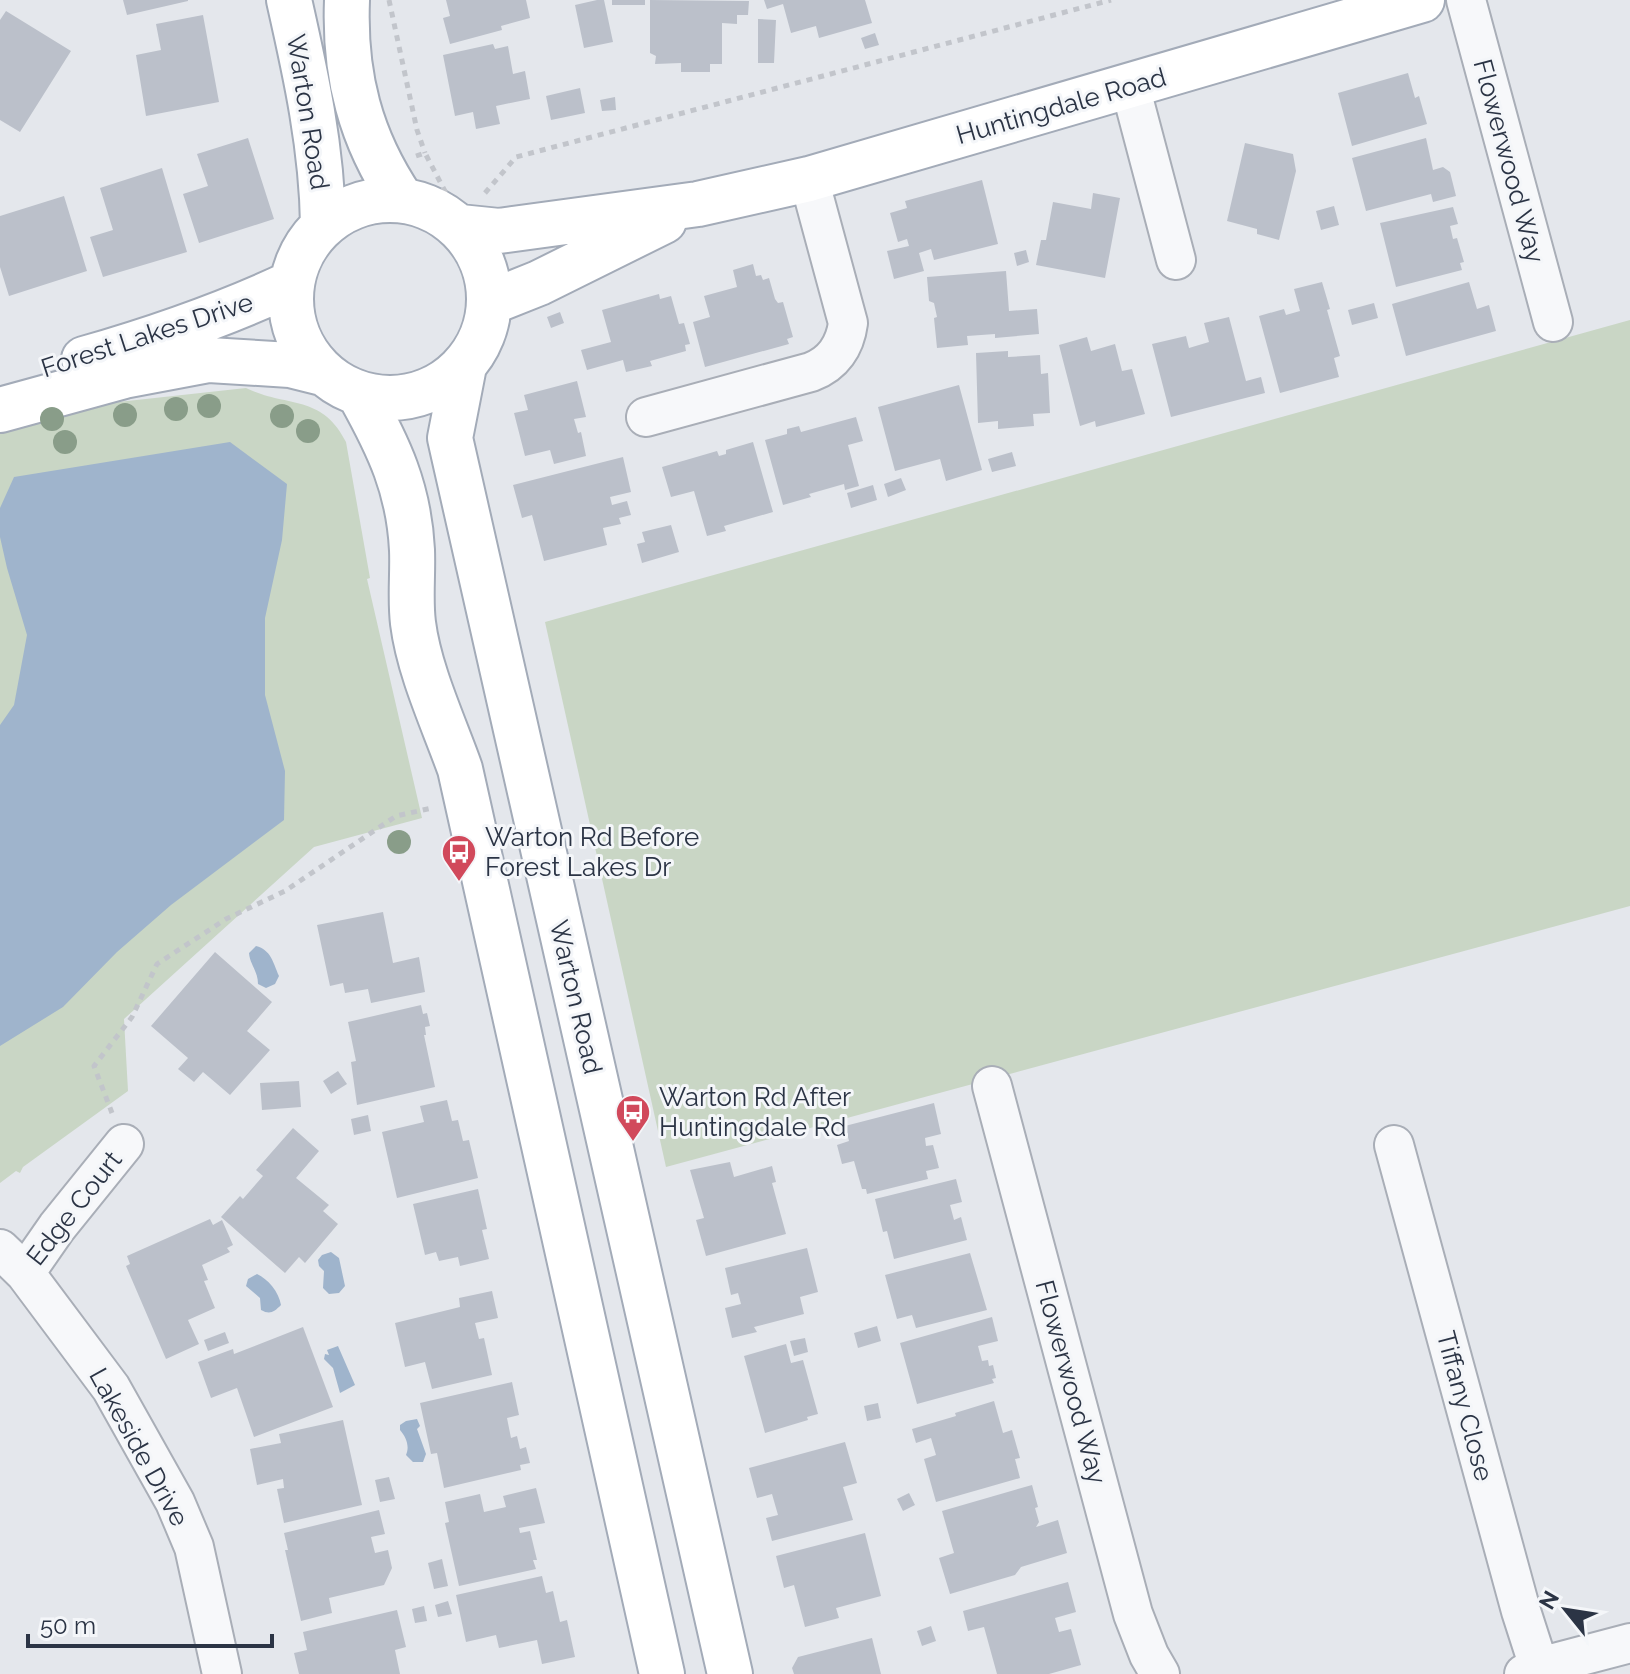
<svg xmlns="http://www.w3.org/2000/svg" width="1630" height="1674" font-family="Raleway,sans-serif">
<rect width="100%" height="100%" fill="#e4e7ec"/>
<path fill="#c9d6c5" d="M1630,320v586l-964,261 -121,-545z
M246,388c42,20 76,6 100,54l24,136 -3,1 55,239 -108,29 -190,172 4,72 -105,76 -3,6 -4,-2 -16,12v-757l100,-22z"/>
<path fill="#9fb4cc" d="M230,442l57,42 -5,56 -17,78v77l20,76 -1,49 -113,85 -54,47 -54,55 -63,39v-321l14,-20 13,-70 -20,-67 -7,-31v-29l14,-31z
M256,946c15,4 17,16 23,30l-4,8 -9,4 -8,-4c0,-13 -8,-19 -9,-31z
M331,1252l8,6 6,28 -6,7 -10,1 -6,-6 1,-17 -5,-5 -1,-6 4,-5z
M257,1274c11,5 22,18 24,31 -7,7 -11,10 -20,5l-1,-12 -14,-12 2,-7z
M338,1346l17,39 -15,8 -7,-25 -9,-9 1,-5 4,1 -2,-5z
M417,1419l3,7 -3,3 9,25 -3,8h-10l-7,-7c4,-9 0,-18 -6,-25v-5l6,-4z"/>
<path fill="#bbc0ca" d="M123,0h65v1l-61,14z
M446,0h80l4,18 -29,8 1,4 -52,14 -7,-26 7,-2z
M597,0h7l9,42 -29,6 -9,-43z
M612,0h33v5h-33z
M650,0l99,1 -1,14h-11v9l-15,-1v41h-12v8h-29v-9l-26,1 1,-8 -6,-3z
M764,0h101l7,23 -53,15 -3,-12 -25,7 -8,-29 -16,5z
M6,11l65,40 -51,81 -20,-12v-100z
M203,15l16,87 -73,14 -10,-61 25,-5 -5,-26z
M758,19l18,1 -2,43h-16z
M875,33l4,12 -14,4 -4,-11z
M493,44l2,5 13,-3 5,28 12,-3 5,28 -34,7 4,18 -24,5 -3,-17 -18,4 -12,-61z
M1408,73l7,25 4,-2 8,28 -75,22 -14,-53z
M580,88l5,25 -34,7 -5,-24z
M615,97l1,13 -14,1 -2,-11z
M248,138l26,81 -75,24 -16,-49 25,-8 -11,-32z
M1426,138l7,32 10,-3 7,5 6,24 -23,6 -2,-8 -65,17 -14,-53z
M1245,143l48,11 3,17 -17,69 -22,-6v-5l-30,-8z
M162,168l25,84 -84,25 -13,-40 23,-7 -13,-42z
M982,180l16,64 -64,16 -3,-11 -12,4 5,18 -30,8 -7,-28 22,-5 -2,-7 -9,3 -8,-29 17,-5 -2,-7z
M1093,193l27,5 -15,80 -69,-13 5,-25h5l7,-38 38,7z
M64,196l23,75 -78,25 -9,-29v-51z
M1334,206l5,19 -18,5 -5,-19z
M1453,207l5,17 -8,2 3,13 4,-1 7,24 -4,1 2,7 -66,17 -16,-64z
M1026,250l3,12 -12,4 -3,-13z
M753,264l3,12 5,-1 2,5 6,-2 6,21 3,4 5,-1 10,35 -6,2 2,5 -84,23 -12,-45 17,-5 -6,-21 33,-9 -4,-17z
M1006,271l3,40 28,-2 2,25 -44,4v-4l-28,2 1,9 -31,3 -3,-30 3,-1 -3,-14 -5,-2 -2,-24z
M1322,282l8,27 -3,1 13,46 -6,2 5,19 -59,16 -21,-77 25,-7 2,6 14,-4 -6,-22z
M1469,282l8,27 12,-4 7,26 -90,25 -14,-52z
M659,294l1,5 11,-3 8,28 5,-1 6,21 -5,1 1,6 -36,10 2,5 -26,6 -3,-12 -36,10 -6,-20 30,-8 -9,-32z
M1374,303l4,15 -26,7 -4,-15z
M560,312l4,11 -13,5 -4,-11z
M1229,317l17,64 15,-4 4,16 -94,24 -19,-73 34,-8 3,12 20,-6 -5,-19z
M1087,337l4,14 24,-7 7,27 10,-2 13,45 -49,13 -1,-6 -15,5 -21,-81z
M1008,351v6l32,-2 1,19 7,-1 2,40 -17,1 1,12 -36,3v-8l-20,2 -2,-70z
M577,381l9,36 -12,2 4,14 3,-1 5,24 -32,8 -4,-14 -25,6 -11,-43 14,-3 -4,-15z
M959,385l23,85 -36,11 -6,-22 -45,12 -17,-64z
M856,417l7,24 -15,4 11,41 -14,4 -1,-6 -35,10 2,3 -28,8 -18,-65 22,-6v-5l12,-3 2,6z
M753,442l20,70 -49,14 2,5 -19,5 -13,-45 -23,6 -9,-30 55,-16 2,5 7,-2v-4z
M1012,452l4,14 -24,6 -4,-13z
M623,457l8,35 -21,5 2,8 15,-4 4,14 -12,3 2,6 -18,4 4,17 -63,16 -12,-46 -10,3 -9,-33z
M901,478l5,12 -18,7 -4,-13z
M873,485l4,15 -26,8 -4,-15z
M671,525l8,27 -37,11 -5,-19 8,-2 -3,-10z
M383,912l10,51 26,-6 6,35 -54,11 -3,-14 -23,4 -2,-10 -13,3 -13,-61z
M215,952l57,50 -25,29 23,19 -40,45 -27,-23 -9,10 -16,-13 10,-11 -37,-32z
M421,1005l2,9 4,-1 3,13 -5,1 1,8h-2l11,52 -78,18 -6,-43 5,-1 -8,-39z
M338,1071l9,13 -16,10 -8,-13z
M299,1081l2,26 -39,3 -2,-27z
M447,1100l5,21 6,-1 5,21 6,-1 9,38 -81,20 -15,-66 42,-10 -4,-16z
M934,1103l7,31 -16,4 1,8 7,-1 6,23 -13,3 2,8 -61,15 -1,-5h-4l-8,-28 -12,3 -5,-19 12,-4 -4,-15z
M368,1115l3,16 -17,4 -3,-16z
M293,1128l26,23 -23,27 33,27 -6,6 15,13 -33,39 -6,-6 -14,16 -64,-56 19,-21 3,3 20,-23 -7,-6z
M730,1162l4,15 38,-11 4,16 -4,1 14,51 -80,22 -10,-36 8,-2 -14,-48z
M956,1179l6,23 -12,3 4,15 7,-3 6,23 -73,19 -7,-28 -4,1 -8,-33z
M478,1189l9,40 -5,1 7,29 -29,7 -2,-9 -19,4 -3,-9 -11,3 -12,-51z
M210,1219l3,6 9,-5 11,25 -6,3 3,4 -28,13 6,15 -4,1 11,27 -27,12 11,24 -33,15 -40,-93 4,-2 -3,-8z
M807,1248l11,44 -18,5 4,17 -50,13 3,5 -25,6 -7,-30 16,-4 -3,-11 -7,2 -6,-27z
M970,1253l17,57 -71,18 -4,-13 -15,4 -12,-44z
M492,1291l6,27 -23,5 4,16 5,-1 8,37 -60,14 -7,-27 -20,5 -10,-44 65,-16 -1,-9z
M992,1317l6,24 -20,5 4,15 6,-1 1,6 4,-1 3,13 -4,1 2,4 -77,21 -17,-61z
M877,1326l4,15 -23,7 -4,-15z
M303,1327l30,80 -79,30 -17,-49 -26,10 -13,-36 35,-13 1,5z
M225,1332l4,11 -21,8 -4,-11z
M805,1338l3,14 -14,4 -4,-15z
M786,1344l5,19 12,-3 15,54 -11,3 1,3 -43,13 -21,-77z
M512,1382l7,33 -12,3 4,20 6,-2 3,13 6,-2 4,16 -10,2 1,5 -77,18 -7,-35 -6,1 -11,-51z
M994,1401l9,32 9,-3 8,28 -5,1 5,19 -84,24 -12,-43 12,-4 -5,-17 -15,5 -4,-14 44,-13 -1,-3z
M878,1403l3,15 -14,3 -3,-15z
M343,1420l19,85 -78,18 -7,-34 7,-1 -1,-9 -26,6 -7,-36 31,-6 -2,-9z
M845,1442l12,41 -14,4 10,33 -81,21 -6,-23 12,-3 -6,-21 -15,4 -8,-30z
M389,1477l6,22 -15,3 -5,-22z
M1032,1485l6,22 -3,1 4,14 -3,5 22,-7 9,33 -46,14 -6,8 -65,19 -11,-36 15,-5 -12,-42z
M536,1488l9,35 -26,5 1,5 10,-2 7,29h-4l3,9 -77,17 -14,-63 4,-1 -4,-20 35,-8 4,18 22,-5 -3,-11z
M909,1493l6,12 -12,6 -6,-12z
M379,1510l6,24 -14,3 4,16 13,-3 4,18 -8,17 -55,13 3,15 -31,8 -16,-71h3l-4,-17z
M865,1533l16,63 -45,12 3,10 -34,9 -11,-42 -10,3 -8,-32z
M442,1559l6,27 -14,3 -6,-26z
M542,1576l4,17 7,-2 7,31 7,-2 8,37 -33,7 -5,-24 -38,8 -3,-13 -30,7 -10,-47z
M1068,1582l8,30 -21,6 4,14 12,-3 10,36 -32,9h-52l-13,-47 -16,4 -5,-20z
M448,1601l4,13 -14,3 -3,-12z
M424,1606l3,15 -12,2 -3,-14z
M397,1610l9,37 -11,3 5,24h-101l-5,-21 13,-3 -4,-18z
M931,1626l5,15 -14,5 -5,-15z
M872,1638l9,36h-87l-2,-6 6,-11z"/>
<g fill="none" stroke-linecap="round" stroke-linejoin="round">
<g stroke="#a9aeb7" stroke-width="42">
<path id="minor" d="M1466,0l87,322
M1130,86l46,174
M646,417l165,-45c22,-8 34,-26 37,-49l-39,-144
M992,1086l141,528 16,41 11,19
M1394,1145l127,466 18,56
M0,1249l25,24 86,115 64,114 19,45 28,127
M25,1273l32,-46 67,-83
M1524,1674l15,-7 91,-24"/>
</g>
<g stroke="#a3abb8" stroke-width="48">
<path id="major" d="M289,0c17,75 33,148 34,225
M347,0c-3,75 13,138 55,200
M291 299a99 99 0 1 1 198 0a99 99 0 1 1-198 0Z
M460,227l39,4 199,-27 111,-25 613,-179
M489,303l50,-20 125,-62
M84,359c70,-20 142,-45 208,-76
M464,366l-14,72 280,1236
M360,395c29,52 49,94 52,155 1,24 -2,49 1,73 6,48 31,101 47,146l202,905
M0,410l124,-34 85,-16 81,5 32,8"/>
</g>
<path stroke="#c2c5cb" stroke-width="5" stroke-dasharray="6 6" stroke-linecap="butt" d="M389,0l28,130 8,23
M416,156l9,-3 22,42
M485,193l31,-36 595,-157
M112,1113l-18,-47 38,-49 25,-53 69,-45 59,-28 111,-75 36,-8"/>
<use href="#minor" stroke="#f7f8fa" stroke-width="38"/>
<use href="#major" stroke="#fff" stroke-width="44"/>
</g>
<g fill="#899d89">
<circle cx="209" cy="406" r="12"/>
<circle cx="176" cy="409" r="12"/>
<circle cx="125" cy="415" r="12"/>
<circle cx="282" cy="416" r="12"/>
<circle cx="52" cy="419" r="12"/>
<circle cx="308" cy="431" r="12"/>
<circle cx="65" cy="442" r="12"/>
<circle cx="399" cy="842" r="12"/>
</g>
<defs>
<g id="bus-pin" transform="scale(1.8)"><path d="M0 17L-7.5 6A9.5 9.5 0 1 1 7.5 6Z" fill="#d1495b" stroke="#f4f6f9"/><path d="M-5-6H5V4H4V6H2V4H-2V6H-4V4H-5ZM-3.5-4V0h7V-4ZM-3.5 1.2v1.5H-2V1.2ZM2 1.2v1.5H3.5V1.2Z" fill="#fff"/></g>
</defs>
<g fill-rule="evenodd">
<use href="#bus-pin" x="459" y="852"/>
<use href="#bus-pin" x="633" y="1112"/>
</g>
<g text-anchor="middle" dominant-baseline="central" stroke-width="6" stroke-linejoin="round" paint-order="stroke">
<g font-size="26" fill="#2b3445" stroke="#f4f6f9">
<text transform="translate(1061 106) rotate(-16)">Huntingdale Road</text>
<text transform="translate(308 112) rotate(81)">Warton Road</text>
<text transform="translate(1509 161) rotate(75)">Flowerwood Way</text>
<text transform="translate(147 335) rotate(-18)">Forest Lakes Drive</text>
<text transform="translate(576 997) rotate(77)">Warton Road</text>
<text transform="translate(74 1208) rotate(-52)">Edge Court</text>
<text transform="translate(1071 1382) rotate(75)">Flowerwood Way</text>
<text transform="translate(1465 1406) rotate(75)">Tiffany Close</text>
<text transform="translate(139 1447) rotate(61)">Lakeside Drive</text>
</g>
<g font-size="26" fill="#2b3445" stroke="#f4f6f9" text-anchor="start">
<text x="485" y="837">Warton Rd Before<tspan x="485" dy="30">Forest Lakes Dr</tspan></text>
<text x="659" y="1097">Warton Rd After<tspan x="659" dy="30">Huntingdale Rd</tspan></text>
</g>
</g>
<g transform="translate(1566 1610) rotate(300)" stroke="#f4f6f9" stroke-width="6" paint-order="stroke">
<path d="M0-6L14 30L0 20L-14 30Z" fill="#2b3445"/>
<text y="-12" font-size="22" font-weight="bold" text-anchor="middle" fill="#2b3445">N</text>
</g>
<path d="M28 1634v12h244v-12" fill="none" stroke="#2b3445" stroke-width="4"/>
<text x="40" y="1634" font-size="24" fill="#2b3445" stroke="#f4f6f9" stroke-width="6" paint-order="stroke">50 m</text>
</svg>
